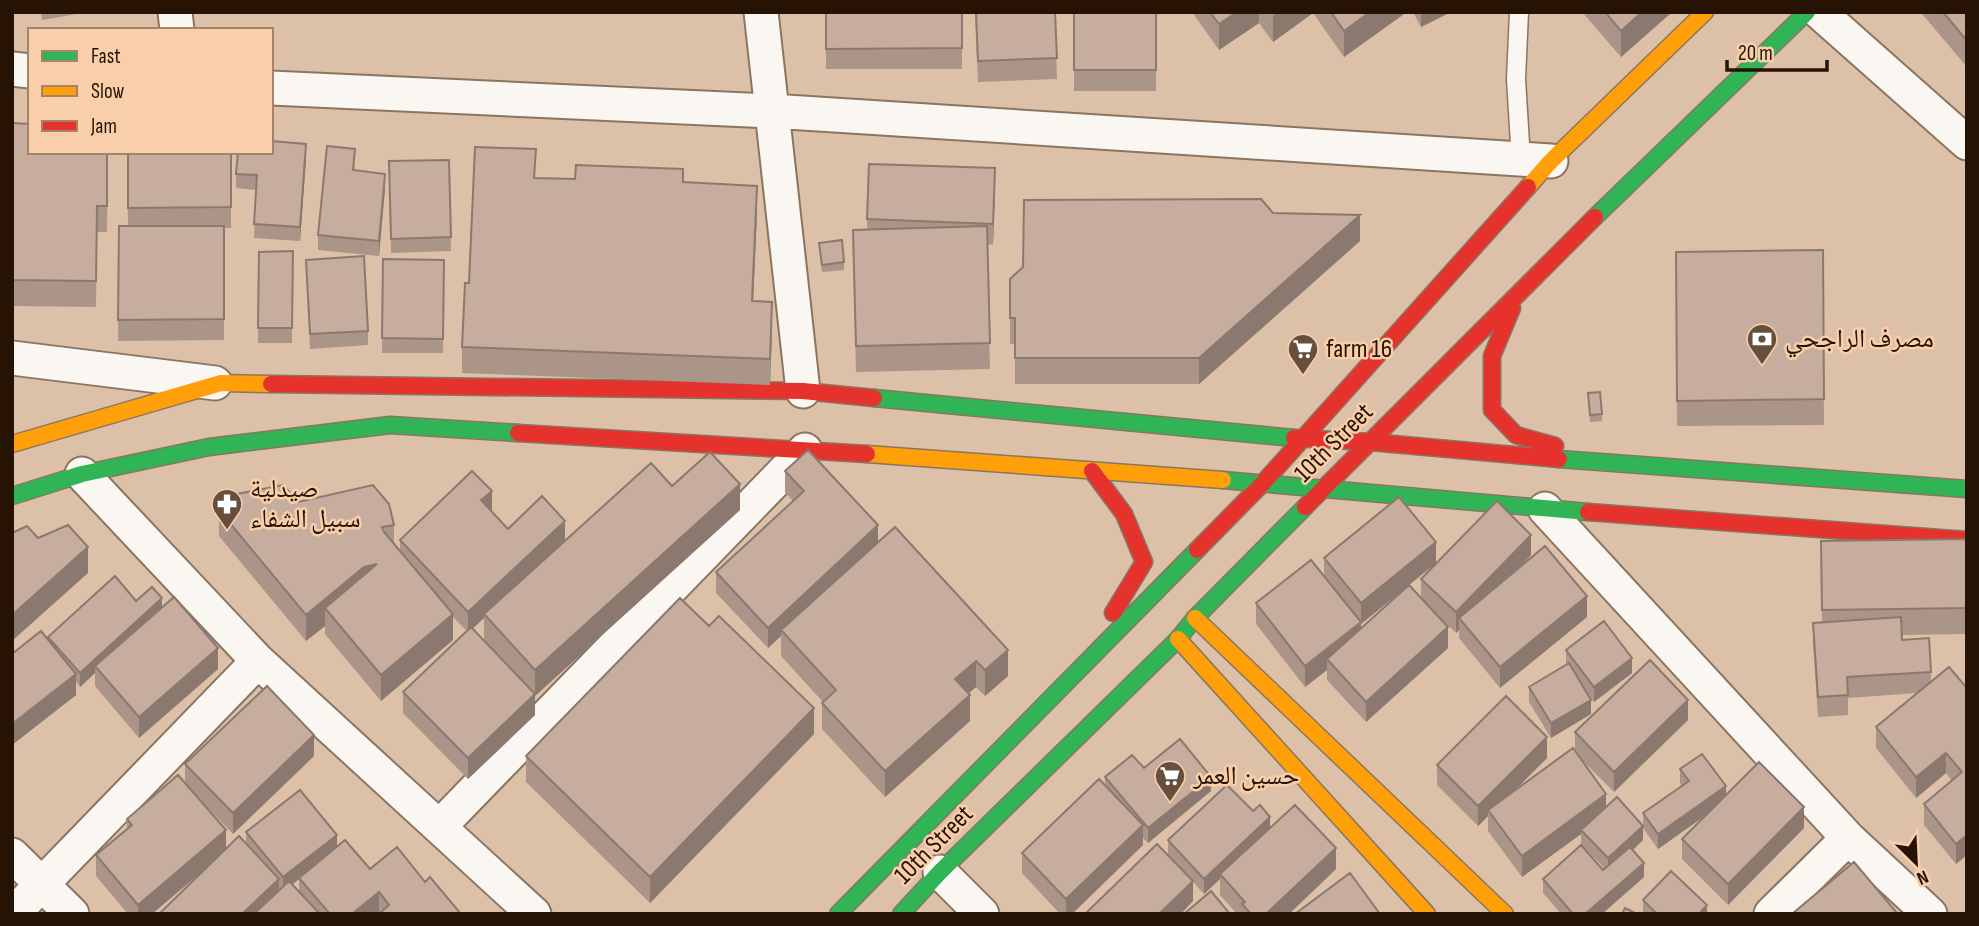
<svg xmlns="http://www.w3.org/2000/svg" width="1979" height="926" font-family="'Sofia Sans Condensed','Noto Naskh Arabic',sans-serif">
<rect width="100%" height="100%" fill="#ddc0a8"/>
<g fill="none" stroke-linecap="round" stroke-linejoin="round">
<g stroke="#8a7561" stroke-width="21">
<path id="lane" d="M1519,12l-3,67 5,81"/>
</g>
<g stroke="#8a7561" stroke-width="37">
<path id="street" d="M175,12l2,18
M761,12l42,379
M1819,12l148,131
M12,69l18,2
M271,88l500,23 780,50
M12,358l203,25
M82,474l176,187 276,253
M1545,509l303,329 82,76
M439,827l366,-377
M12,855l60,59
M940,872l42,42
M13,914l245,-253
M1771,914l77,-76"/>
</g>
<g stroke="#8a7561" stroke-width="19">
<path id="fast" d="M1595,217l212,-205
M874,398l420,40
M1559,459l408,30
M1223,480l365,32
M12,496l70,-22 127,-27 181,-22 128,8
M838,914l359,-364
M901,914l39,-42 238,-233 17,-21 110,-111"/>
</g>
<g stroke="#8a7561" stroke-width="19">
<path id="slow" d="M1528,187l23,-26 154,-149
M12,444l209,-61 50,1
M867,454l356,26
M1195,618l310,296
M1178,639l249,275"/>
</g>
<g stroke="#8a7561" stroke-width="19">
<path id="jam" d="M1512,308l-20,48v54l24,25 39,11
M271,384l532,7 71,7
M518,433l349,21
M1294,438l77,4 188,17
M1092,471l32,43 20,48 -31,51
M1305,507l290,-290
M1588,512l379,28
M1197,550l66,-67 265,-296"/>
</g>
<use href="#lane" stroke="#faf6f2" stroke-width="18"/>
<use href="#street" stroke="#faf6f2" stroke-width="33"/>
<use href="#fast" stroke="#30b455" stroke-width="16"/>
<use href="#slow" stroke="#ff9f0a" stroke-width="16"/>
<use href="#jam" stroke="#e5322d" stroke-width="16"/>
</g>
<path fill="#aa9588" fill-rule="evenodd" d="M41,12h47l-46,8z
M826,12h136v57h-136z
M975,12h80l2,67 -79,3z
M1074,12h82v79h-82z
M1192,12h212v2l-60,43 -31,-44 -40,29 -14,-19 -40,27z
M1413,12h38l-30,15z
M1582,12h89v1l-50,44z
M1923,12h44v55l-44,-52z
M12,123l96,29 -1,80h-10l-1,75 -84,-1z
M127,152h104v76h-7v112l-106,1 1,-115h9z
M306,158l-6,83 -46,-3 2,-48 -20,-2v-14z
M449,160l2,91 -60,2 -2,-92z
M355,163l-1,8 31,17 -6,68 -61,-6v-15z
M869,164l126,24 -2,57 -6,-1 3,125 -134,3 -3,-142h14z
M536,178l147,4 74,30 -4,89 19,27 -2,57 -308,-12v-26l7,-64z
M1273,213l87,28 -161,143h-184v-40h-5v-65z
M819,243l25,19v8l-22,2z
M1823,250l1,175 -147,1 -1,-174z
M293,251l-1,92h-34l1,-91z
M383,259l61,1 -1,93h-61z
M306,260l62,71v14l-58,4z
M1588,393l14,21v7l-12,1z
M785,471l93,71 130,134 -23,20 -9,-9 -8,7 2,27 -85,76 -63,-68v-26l1,-1 -42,-46v-20l-13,12 -52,-55v-21l77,-71 -8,-9z
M672,486l68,24 -205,186v19l-67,64 -65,-66v-21l64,-61 -14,-14v23l-72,61 -56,-67v-8l-19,15 -87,-105v-26l79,-8 96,23v19l6,7v-11l92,-29 16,18 57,12zM484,618v22l15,17 -27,-28z
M1967,539v95l-65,1v5l29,32v10l36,6v167l-11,9 -32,-39v-21l28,-23 -6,-8 -30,25 -40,-50v-21l41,-34 -69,5v17l-30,2 -5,-73v-21l9,-1 -1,-81z
M1531,555l-12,13 68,49 -87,71 -41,-50v-8l-3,3 -23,-22 15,37 -82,74 -39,-42v-10l-22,17 -49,-63v-21l68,-27v-18l112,5 -75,61v5l60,-31v-19z
M136,601l26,6 56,62 -79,69 -44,-52v-13l-15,14 -4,-5v13l-64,50v-91l36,-15v-2z
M1566,650l66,23 -38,29 -10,-13 7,25 -40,24 -22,-36v-15l37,-22z
M1688,720l-74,72 -36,-36 28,50 37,19v-12l39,-27 -2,-3v-14l46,27 78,32 -76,77 -46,-46v-20l26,-26 -50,36 -15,-21v12l-10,10 11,27 -42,37h-41l-18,-21v-14l60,-9 2,-1 -24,-25v-10l-59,43 -34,-46v-15l-10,10 -41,-41v-20l110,-7 -35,35 63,-41v-20z
M814,734l-164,169 -124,-121v-26z
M314,756l-81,78 -37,-38 30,53 20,-6v-11l91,15 33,22 55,13 -46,31 -220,1 51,-49 -58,49h-24l-32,-38v-21l31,-26v-10l58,-36v-19zM299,878v13l-7,-7z
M1105,777l106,14 -63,52 -5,-5v7l-71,69h-12l-38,-41v-20l83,-68z
M1253,811l17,16 66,42 -47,45h-52l-17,-19v-16l-16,15 -11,-12v19l-25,-46v-15z
M1643,900l64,14h-64z"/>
<path fill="#8b796f" d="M1237,12h22v11l-40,27v-26z
M1278,12h35v1l-40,29v-26z
M1370,12h34v2l-60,43v-26z
M1422,12h29l-30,15v-14z
M1642,12l29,1 -50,44v-26z
M306,144v14l-6,83v-14z
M995,168v20l-2,57v-21z
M385,174v14l-6,68v-15z
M757,186v26l-5,115v-26z
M1360,215v26l-161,143v-26z
M772,302v26l-2,57v-26z
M740,484v26l-205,186v-26z
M492,491v20l-11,-11z
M565,521v20l-81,73v4l-16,15v-21z
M878,525v21l-97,84v6l-13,12v-20z
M1531,535v20l-67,69 -5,-6v12l-3,3v-21z
M1436,542v21l-75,61v19l-34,16v11l-22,17v-21l56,-43v-20z
M88,547v26l-76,68v-26z
M377,564l-52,44v18l-19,15v-26l58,-48z
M1587,596v21l-87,71v-21z
M162,598v15l-67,53v7l-15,14v-14z
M453,614v26l-72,61v-26z
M1448,627v21l-82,74v-20z
M218,648v21l-79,69v-21z
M1008,650v26l-23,20v-26z
M1632,658v15l-38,29v-15z
M976,661v26l-21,18v-26z
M76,674v21l-64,50v-21z
M535,694v21l-67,64v-21z
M970,695v26l-85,76v-26z
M1591,700v14l-40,24v-15z
M1688,700v20l-74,72v-20z
M814,708v26l-164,169v-26z
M314,735v21l-81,78v-21z
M1547,737v21l-56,56 -3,-4v6l-10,10v-20z
M1946,753v20l-30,25v-21z
M1211,777v14l-63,52v-15z
M1726,786v15l-68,48v-15z
M1606,794v21l-25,15v4l-59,43v-21z
M1804,807v21l-76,77v-21z
M1270,817v14l-50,43v5l-16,15v-15z
M1143,825v20l-71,69h-6v-15z
M1643,826v14l-35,33v-15z
M226,830v21l-74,63h-14v-9z
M337,835v14l-54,43v-15z
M1967,835v20l-11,9v-20z
M1336,848v21l-47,45h-23z
M1644,863v14l-42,37h-17z
M279,879v21l-14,14h-23z
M1193,881v20l-12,13h-22z
M379,892v21l-2,1h-25z
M1707,905v9h-8z"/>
<path fill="#c6ad9e" stroke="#8b796f" stroke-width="2" d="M826,12h136v36l-136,1z
M976,12h79l2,46 -79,3z
M1074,12h82v58h-82z
M1210,12h27l-18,12z
M1331,12h39l-26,19z
M1605,12h37l-21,19z
M1943,12h24v29z
M12,123l18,1v28h77v54h-10l-1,75 -84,-1z
M271,141l35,3 -6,83 -46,-3 3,-49 -21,-1 2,-22h33z
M327,146l28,3 -2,21 32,4 -6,67 -61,-6z
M475,147l61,2 -2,29 41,1 1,-14 107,4v13l74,4 -5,115 20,1 -2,57 -308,-12 3,-64h4z
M128,152h103v55l-103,1z
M449,160l2,77 -60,2 -2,-78z
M869,164l126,4 -2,56 -126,-5z
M1261,199l12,14 87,2 -161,143h-184v-40h-5v-39l13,-12 1,-67z
M119,226h105v93l-106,1z
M987,226l3,117 -134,3 -3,-116z
M842,240l2,22 -22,3 -3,-22z
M1823,250l1,149 -147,2 -1,-149z
M293,251l-1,77h-34l1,-76z
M364,256l4,75 -58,3 -4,-74z
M383,259l61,1 -1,79 -61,-1z
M1600,392l2,22 -12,1 -2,-22z
M808,450l70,75 -110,103 -52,-56 88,-81 -19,-20z
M710,452l30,32 -205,186 -51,-56 167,-151 21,23z
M472,471l20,20 -11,9 27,29 34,-33 23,25 -97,91 -68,-72z
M283,485l15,17 75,-17 16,19 5,21 -12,2 2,5 69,82 -72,61 -56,-67 52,-44 -13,3 -58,48 -87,-105 18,-16z
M1399,497l37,45 -75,61 -37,-45z
M1497,501l34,34 -75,77 -35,-33z
M68,525l20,22 -76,68v-82l15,-7 11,12z
M895,527l113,123 -23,20 -9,-9 -21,18 15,16 -85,76 -63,-68 14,-13 -55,-60z
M1967,539v69l-145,2 -1,-69z
M1545,546l42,50 -87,71 -41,-49z
M1311,560l50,62 -56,44 -49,-63z
M115,576l21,25 16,-14 10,11 -82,75 -32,-36z
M1409,585l39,42 -82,75 -39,-43z
M174,597l44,51 -79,69 -44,-51z
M680,598l29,28 10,-10 95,92 -164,169 -124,-121z
M1901,617l1,23 27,-2 2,34 -84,5 1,18 -30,2 -5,-74z
M1604,621l28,37 -38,29 -28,-37z
M471,627l64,67 -67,64 -65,-66z
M41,631l35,43 -64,50v-70z
M1650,660l38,40 -74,72 -39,-40z
M1569,663l22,37 -40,23 -22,-36z
M1949,667l18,21v147l-11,9 -32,-40 38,-32 -16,-19 -30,24 -40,-50z
M267,686l47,49 -81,78 -48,-49z
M1506,696l41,41 -69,69 -41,-41z
M1180,739l31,38 -63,51 -43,-51 27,-22 12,13z
M1573,748l33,46 -84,62 -34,-46z
M1702,754l24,32 -68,48 -15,-21 46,-32 -9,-12z
M1759,762l45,45 -76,77 -46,-45z
M178,775l48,55 -88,75 -42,-50 36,-30 -5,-6z
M1099,779l44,46 -77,74 -44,-46z
M1227,785l26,26 7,-6 10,12 -66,62 -36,-39z
M300,790l37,45 -54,42 -37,-45z
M1617,797l26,29 -35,32 -27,-28z
M1295,805l41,43 -70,66h-15l-9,-10 3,-2 -25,-28z
M239,836l40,43 -37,35h-83z
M345,840l25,29 27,-22 28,35 5,-5 31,37h-82l10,-9 -10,-13 -27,22h-22l-31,-36z
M1157,844l36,37 -34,33h-74z
M1581,845l22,25 27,-23 14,16 -59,51h-12l-30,-35z
M1854,862l43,51 -105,1z
M1671,871l36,34 -8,9h-42l-14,-14z
M1350,873l30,41h-85z
M289,881l31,33h-66z
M1211,891l19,23h-46z
M1625,908l12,6h-15z"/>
<defs>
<g id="bank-pin" transform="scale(1.575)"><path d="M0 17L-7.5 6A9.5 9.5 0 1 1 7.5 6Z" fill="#66503d" stroke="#f8ceab"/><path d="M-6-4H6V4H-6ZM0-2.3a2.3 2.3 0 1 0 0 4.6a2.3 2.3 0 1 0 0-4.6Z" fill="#fff"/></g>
<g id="supermarket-pin" transform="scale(1.575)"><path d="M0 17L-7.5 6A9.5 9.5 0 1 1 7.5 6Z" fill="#66503d" stroke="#f8ceab"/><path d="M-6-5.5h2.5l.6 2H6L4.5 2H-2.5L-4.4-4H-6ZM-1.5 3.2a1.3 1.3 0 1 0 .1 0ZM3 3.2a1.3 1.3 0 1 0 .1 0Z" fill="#fff"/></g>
<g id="pharmacy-pin" transform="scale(1.575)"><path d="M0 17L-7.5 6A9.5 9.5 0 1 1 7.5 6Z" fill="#66503d" stroke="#f8ceab"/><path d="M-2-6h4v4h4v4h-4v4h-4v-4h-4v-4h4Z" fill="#fff"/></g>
</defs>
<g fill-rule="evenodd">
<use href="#bank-pin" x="1762" y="339"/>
<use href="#supermarket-pin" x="1303" y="349"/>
<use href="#pharmacy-pin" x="227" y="504"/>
<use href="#supermarket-pin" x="1170" y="776"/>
</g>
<g text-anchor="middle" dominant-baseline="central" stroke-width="5" stroke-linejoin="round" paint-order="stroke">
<g font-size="26" fill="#261303" stroke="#f8ceab" text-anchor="start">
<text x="1785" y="339">مصرف الراجحي</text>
<text x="1326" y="349">farm 16</text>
<text x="250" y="489">صيدلية<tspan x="250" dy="30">سبيل الشفاء</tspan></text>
<text x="1193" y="776">حسين العمر</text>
</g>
<g font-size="26" fill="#261303" stroke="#f8ceab">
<text transform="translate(1334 443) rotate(-45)">10th Street</text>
<text transform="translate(934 845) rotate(-45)">10th Street</text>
</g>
</g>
<rect width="1979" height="926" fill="none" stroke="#261303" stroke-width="28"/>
<rect x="28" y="28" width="245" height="126" fill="#f8ceab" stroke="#a48368" stroke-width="2"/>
<rect x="42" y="51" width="35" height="10" fill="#30b455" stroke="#a48368" stroke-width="2"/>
<text x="91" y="63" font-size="21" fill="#261303">Fast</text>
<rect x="42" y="86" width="35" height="10" fill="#ff9f0a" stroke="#a48368" stroke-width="2"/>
<text x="91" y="98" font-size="21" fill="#261303">Slow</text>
<rect x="42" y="121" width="35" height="10" fill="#e5322d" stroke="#a48368" stroke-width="2"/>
<text x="91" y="133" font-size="21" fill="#261303">Jam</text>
<g transform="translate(1916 863) rotate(156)" stroke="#f8ceab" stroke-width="5" paint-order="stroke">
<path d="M0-5L12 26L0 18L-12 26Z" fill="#261303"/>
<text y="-10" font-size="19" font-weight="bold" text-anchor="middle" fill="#261303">N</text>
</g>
<path d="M1727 60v10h100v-10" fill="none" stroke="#261303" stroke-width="3.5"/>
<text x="1738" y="60" font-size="21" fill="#261303" stroke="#f8ceab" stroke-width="5" paint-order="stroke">20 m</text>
</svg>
